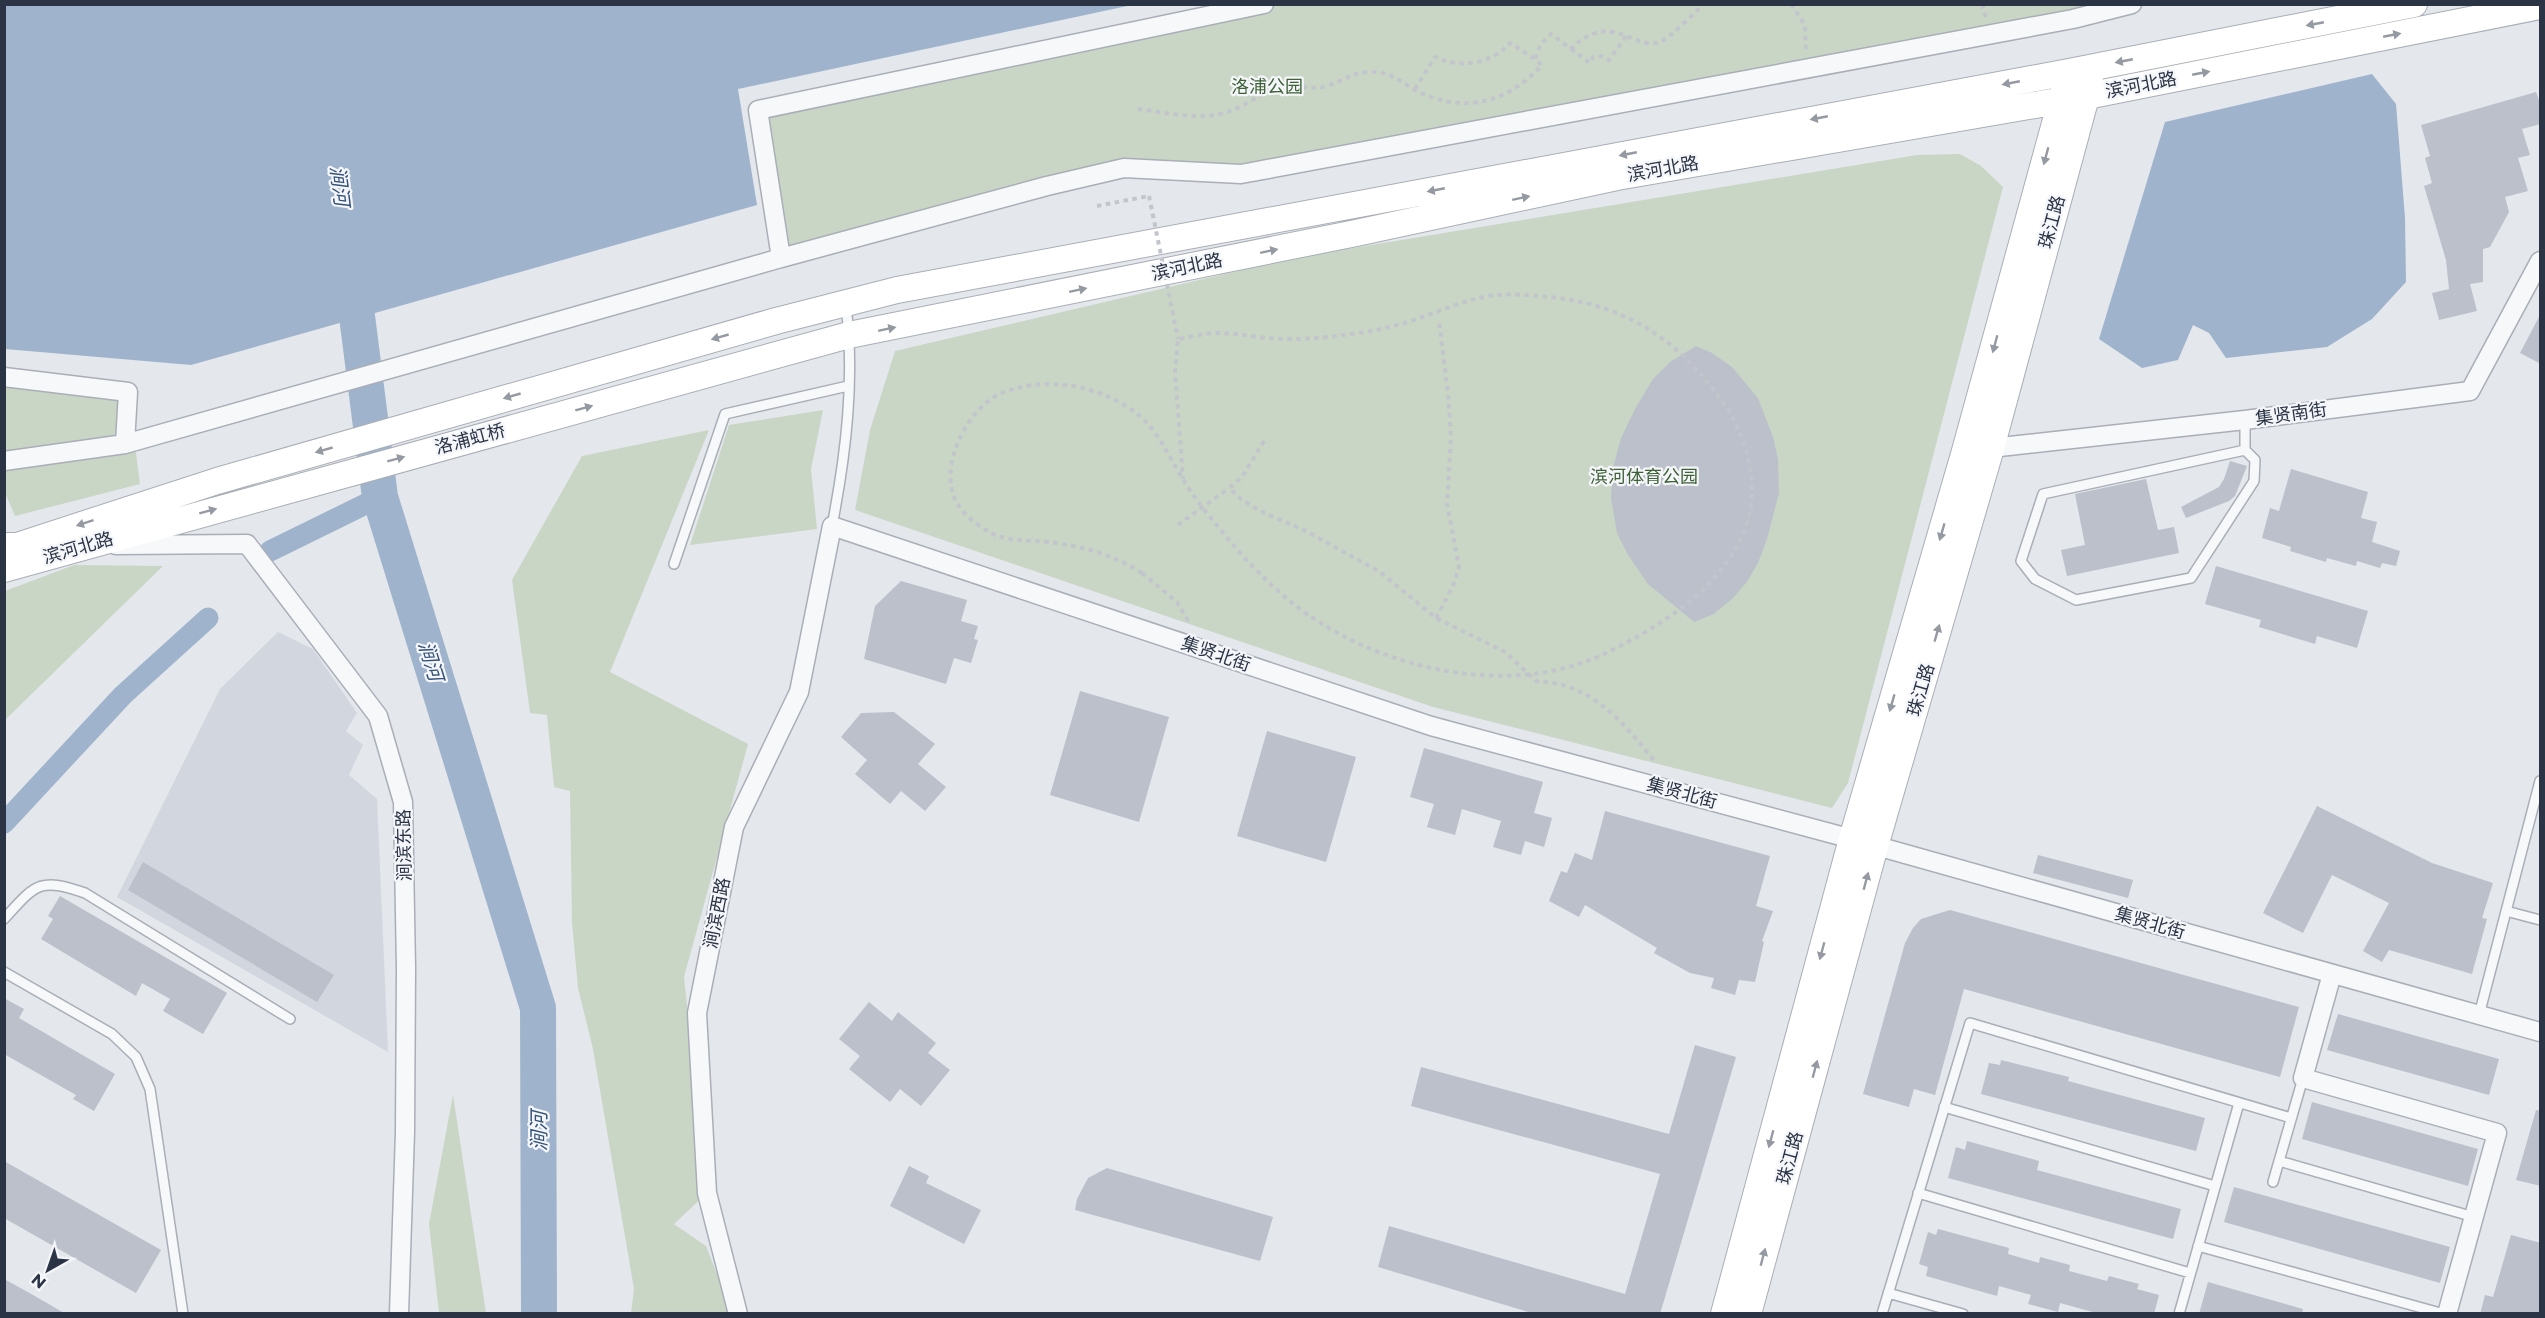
<svg xmlns="http://www.w3.org/2000/svg" width="2545" height="1318" font-family="Montserrat,'Noto Sans SC',sans-serif">
<rect width="100%" height="100%" fill="#e4e7ec"/>
<path fill="#d2d6de" d="M278,632l35,17 44,64 -11,18 17,14 -14,30 28,24 11,253 -271,-155 103,-208z"/>
<path fill="#c9d6c5" d="M1264,5h868l-891,169 -117,-6 -343,90 -23,-148z
M1960,154l21,12 22,21 -155,596 -16,25 -399,-101 -578,-197 15,-80 25,-79 403,-94 619,-102z
M4,377l124,15 12,92 -125,32 -10,-23z
M823,410l-12,59 6,60 -127,16 39,-120z
M709,430l-99,242 138,72 -64,233 23,216 -33,31 32,22 26,67h-101l3,-24 -41,-240 -15,-61 -6,-66 -2,-131 -16,-4 -7,-72 -17,-2 -18,-133 70,-124z
M74,565l89,1 -158,154v-129z
M453,1095l33,218h-47l-10,-89z"/>
<path fill="#9fb4cc" d="M4,5l1,-1 1127,1 -394,84 19,116 -566,160 -186,-16z
M2372,74l24,30 9,114 1,64 -34,37 -45,28 -101,11 -17,-25 -16,-8 -15,35 -36,8 -43,-29 66,-217z"/>
<g fill="none" stroke-linecap="round" stroke-linejoin="round">
<path stroke="#9fb4cc" stroke-width="21" d="M270,551l110,-54
M4,823l119,-128 85,-77"/>
<path stroke="#9fb4cc" stroke-width="36" d="M351,269l29,228 158,511 1,306"/>
</g>
<path fill="#bbc0ca" d="M2536,92l5,14v18l-19,5 8,26 -12,3 10,33 -23,6 4,15 -19,35 -7,2v33l-13,2 7,27 -38,9 -7,-27 17,-4 -3,-29 -22,-74 8,-3 -7,-25 5,-2 -9,-31z
M2541,313v51l-21,-11z
M1696,346l16,7 20,14 26,31 15,39 5,23 1,33 -12,46 -9,24 -11,19 -14,16 -19,16 -20,8 -46,-38 -20,-29 -11,-22 -6,-35 2,-30 8,-30 15,-31 17,-28 17,-17z
M2230,461l17,5 -12,30 -6,5 -43,17 -5,-11 38,-20 5,-8z
M2291,469l77,23 -7,26 16,4 -5,20 28,9 -4,15 -14,-3 -2,5 -23,-7 -1,5 -29,-8 -1,4 -36,-11 1,-4 -29,-9 8,-30 9,3z
M2146,479l12,51 16,-3 5,26 -112,23 -6,-26 24,-5 -10,-51z
M2216,566l152,45 -11,37 -40,-12 -2,8 -56,-17 2,-7 -56,-16z
M901,581l66,19 -6,21 17,5 -4,13 4,1 -7,23 -17,-5 -8,26 -82,-25 11,-53z
M1080,691l89,26 -30,105 -89,-27z
M894,712l41,32 -17,20 28,23 -21,24 -24,-20 -11,13 -35,-30 12,-14 -26,-23 20,-24z
M1267,731l89,26 -30,105 -89,-26z
M1424,748l119,34 -9,31 18,5 -8,29 -19,-6 -4,14 -28,-8 8,-26 -39,-12 -7,26 -28,-8 7,-23 -24,-7z
M2317,806l115,57 61,20 -11,35 5,1 -15,55 -83,-24 -7,12 -19,-11 26,-48 -57,-28 -29,58 -40,-20z
M1605,811l165,45 -14,50 17,5 -11,30 2,1 -9,40 -16,-2 -4,15 -24,-7 3,-10 -24,-5 -36,-20 3,-5 -72,-43 -6,12 -30,-16 12,-30 6,2 8,-20 17,7z
M2038,855l95,25 -5,18 -95,-25z
M143,862l191,113 -17,27 -189,-112z
M60,896l167,97 -24,41 -40,-23 7,-12 -28,-16 -6,13 -95,-57 12,-20 -5,-3z
M1950,910l349,97 -19,70 -316,-88 -29,106 -21,-6 -5,18 -46,-13 42,-151 8,-15 8,-9z
M4,998l20,11 -5,9 96,56 -21,37 -21,-12 3,-4 -72,-41z
M869,1002l23,19 6,-9 38,31 -8,10 22,17 -29,36 -21,-17 -10,13 -41,-33 11,-13 -21,-17z
M2338,1014l161,45 -10,36 -162,-45z
M1695,1045l41,12 -76,257h-125l-157,-47 11,-41 236,68 35,-120 -249,-68 10,-39 248,67z
M2001,1060l68,17 -1,4 137,37 -9,33 -215,-57 8,-31 11,2z
M2312,1102l166,47 -10,37 -166,-47z
M2536,1110l5,1v75l-25,-6z
M1967,1141l72,20 -2,9 144,39 -8,30 -225,-61 8,-31 9,3z
M4,1161l157,89 -25,43 -132,-75z
M909,1166l20,10 -3,7 55,27 -17,34 -74,-38z
M1107,1168l166,49 -13,44 -185,-51 2,-11 11,-21z
M2234,1187l216,60 -10,36 -216,-61z
M1938,1229l71,19 -1,6 31,9 1,-6 30,8 -1,6 38,10 2,-5 30,8 -2,5 22,6 -5,19h-54l-40,-11 -2,9 -30,-8 3,-9 -32,-9 -2,10 -71,-20 2,-9 -9,-3 9,-32 8,3z
M2511,1235l30,8v71h-61l5,-19 8,2z
M4,1279l22,12 40,23h-62z
M2208,1282l95,27 -1,5h-103z"/>
<g fill="none" stroke-linecap="round" stroke-linejoin="round">
<g stroke="#a9aeb7" stroke-width="12">
<path id="lane" d="M2245,420v30l-202,44 -22,67 14,18 41,21 115,-22 63,-97 1,-21 -10,-10
M832,526c14,-72 23,-147 14,-220
M674,564l51,-150 123,-28
M2506,911l34,9
M4,919c32,-35 35,-42 81,-26l205,126
M4,972l108,62 24,23 14,32 33,225
M2479,1015l61,-234
M1944,1107l271,79
M2279,1161l195,56
M2273,1182l30,-104
M1918,1193l272,80
M2198,1246l246,68
M1888,1293l75,21
M1882,1314l88,-291 321,95
M2179,1314l60,-211"/>
</g>
<g stroke="#a9aeb7" stroke-width="21">
<path id="street" d="M1264,4l-506,106 23,148 266,-72 77,-18 117,6 832,-155 59,-15
M4,377l124,15 -3,52
M1982,449l263,-29 225,-29 70,-130
M4,461l121,-17 656,-186
M116,545l131,-1 131,172 25,86 3,167 -1,163 -6,182
M2332,974l-29,104 194,55 -50,181
M738,1314l-31,-121 -10,-180 37,-186 65,-135 33,-166 599,200 421,113 688,193"/>
</g>
<g stroke="#a9aeb7" stroke-width="28">
<path id="secondary" d="M4,546h13l200,-65 559,-160 121,-31 1172,-218 345,-68
M4,569l845,-234 507,-102 261,-56 470,-81 453,-90
M1724,1314l128,-475 113,-388 100,-364
M1748,1314l127,-468 116,-398 99,-366"/>
</g>
<path stroke="#c2c5cb" stroke-width="4" stroke-dasharray="4.5 4.5" stroke-linecap="butt" d="M1791,4l14,21 1,26
M1982,4l4,14
M1571,49l19,14 3,-6 8,-1 8,4 18,-25
M1415,89l20,-32c26,12 56,7 75,-14l25,16
M1138,109c26,3 56,11 82,5 25,-5 45,-27 72,-28 12,0 22,4 35,0 16,-5 26,-14 43,-14 20,-1 29,9 45,18 49,25 92,13 127,-25l-7,-6 6,-15 10,-10 20,15c40,-41 65,5 91,-8 10,-5 32,-28 42,-37
M1097,206l52,-10
M1264,441l-22,36 -13,11 12,11 19,12 46,20 74,41 56,46 69,34 31,29c56,2 87,41 120,82
M1178,525l51,-37
M1142,573l35,29 13,22
M1436,618l17,-32 6,-19 -12,-63 4,-66 -3,-45 -9,-72"/>
<use href="#lane" stroke="#f7f8fa" stroke-width="9"/>
<use href="#street" stroke="#f7f8fa" stroke-width="18"/>
<use href="#secondary" stroke="#fff" stroke-width="26"/>
<path stroke="#c2c5cb" stroke-width="4" stroke-dasharray="4.5 4.5" stroke-linecap="butt" d="M1149,196l29,143
M1142,573c-28,-18 -60,-27 -93,-31 -20,-2 -40,0 -58,-9 -13,-7 -31,-21 -36,-34 -16,-35 13,-93 49,-107 43,-16 94,-7 131,20 22,17 32,41 46,64 10,17 22,33 35,48 23,29 47,55 75,78 83,67 219,99 317,50 53,-26 114,-64 137,-123 15,-39 4,-88 -19,-122 -44,-65 -99,-103 -178,-110 -19,-2 -40,-4 -59,-1 -30,5 -56,19 -85,27 -22,7 -45,10 -68,13 -23,3 -46,4 -69,2 -17,-2 -33,-5 -50,-5 -12,0 -26,4 -39,6l-3,32 8,108"/>
</g>
<defs><path id="oneway-solid" d="M-6-.8H1V-3.2L6.5 0L1 3.2V.8H-6Z" transform="scale(1.5)"/></defs>
<g fill="#959aa2">
<use href="#oneway-solid" transform="translate(2315 24) rotate(169)"/>
<use href="#oneway-solid" transform="translate(2392 35) rotate(-11)"/>
<use href="#oneway-solid" transform="translate(2124 61) rotate(169)"/>
<use href="#oneway-solid" transform="translate(2201 73) rotate(-11)"/>
<use href="#oneway-solid" transform="translate(2011 83) rotate(169)"/>
<use href="#oneway-solid" transform="translate(1819 118) rotate(169)"/>
<use href="#oneway-solid" transform="translate(1628 154) rotate(169)"/>
<use href="#oneway-solid" transform="translate(2046 156) rotate(105)"/>
<use href="#oneway-solid" transform="translate(1436 190) rotate(169)"/>
<use href="#oneway-solid" transform="translate(1521 198) rotate(-12)"/>
<use href="#oneway-solid" transform="translate(1269 251) rotate(-12)"/>
<use href="#oneway-solid" transform="translate(1078 290) rotate(-12)"/>
<use href="#oneway-solid" transform="translate(887 329) rotate(-12)"/>
<use href="#oneway-solid" transform="translate(720 337) rotate(164)"/>
<use href="#oneway-solid" transform="translate(1995 344) rotate(105)"/>
<use href="#oneway-solid" transform="translate(512 396) rotate(164)"/>
<use href="#oneway-solid" transform="translate(584 408) rotate(-15)"/>
<use href="#oneway-solid" transform="translate(324 450) rotate(164)"/>
<use href="#oneway-solid" transform="translate(396 459) rotate(-15)"/>
<use href="#oneway-solid" transform="translate(208 511) rotate(-15)"/>
<use href="#oneway-solid" transform="translate(85 523) rotate(162)"/>
<use href="#oneway-solid" transform="translate(1942 532) rotate(106)"/>
<use href="#oneway-solid" transform="translate(1937 633) rotate(-74)"/>
<use href="#oneway-solid" transform="translate(1892 703) rotate(106)"/>
<use href="#oneway-solid" transform="translate(1866 881) rotate(-75)"/>
<use href="#oneway-solid" transform="translate(1822 951) rotate(105)"/>
<use href="#oneway-solid" transform="translate(1815 1069) rotate(-75)"/>
<use href="#oneway-solid" transform="translate(1771 1139) rotate(105)"/>
<use href="#oneway-solid" transform="translate(1763 1257) rotate(-75)"/>
</g>
<g text-anchor="middle" dominant-baseline="central" stroke-width="4.5" stroke-linejoin="round" paint-order="stroke">
<g font-size="18" fill="#2b3445" stroke="#f4f6f9">
<text transform="translate(2141 85) rotate(-11)">滨河北路</text>
<text transform="translate(1663 169) rotate(-10)">滨河北路</text>
<text transform="translate(2052 222) rotate(-75)">珠江路</text>
<text transform="translate(1187 267) rotate(-12)">滨河北路</text>
<text transform="translate(2291 414) rotate(-8)">集贤南街</text>
<text transform="translate(470 439) rotate(-15)">洛浦虹桥</text>
<text transform="translate(78 548) rotate(-16)">滨河北路</text>
<text transform="translate(1216 654) rotate(19)">集贤北街</text>
<text transform="translate(1921 690) rotate(-74)">珠江路</text>
<text transform="translate(1682 793) rotate(15)">集贤北街</text>
<text transform="translate(404 845) rotate(-91)">涧滨东路</text>
<text transform="translate(717 913) rotate(-79)">涧滨西路</text>
<text transform="translate(2150 923) rotate(16)">集贤北街</text>
<text transform="translate(1790 1158) rotate(-75)">珠江路</text>
</g>
<g font-size="18" fill="#3f6138" stroke="#f4f6f9">
<text x="1267" y="87">洛浦公园</text>
<text x="1644" y="477">滨河体育公园</text>
</g>
<g font-size="20" font-style="italic" fill="#34527a" stroke="#f4f6f9">
<text transform="translate(340 186) rotate(83)">涧河</text>
<text transform="translate(431 661) rotate(73)">涧河</text>
<text transform="translate(539 1131) rotate(-90)">涧河</text>
</g>
</g>
<rect width="2545" height="1318" fill="none" stroke="#2b3445" stroke-width="12"/>
<g transform="translate(48 1270) rotate(220)" stroke="#f4f6f9" stroke-width="4.5" paint-order="stroke">
<path d="M0-4.5L10 22L0 15L-10 22Z" fill="#2b3445"/>
<text y="-9" font-size="16" font-weight="bold" text-anchor="middle" fill="#2b3445">N</text>
</g>
</svg>
